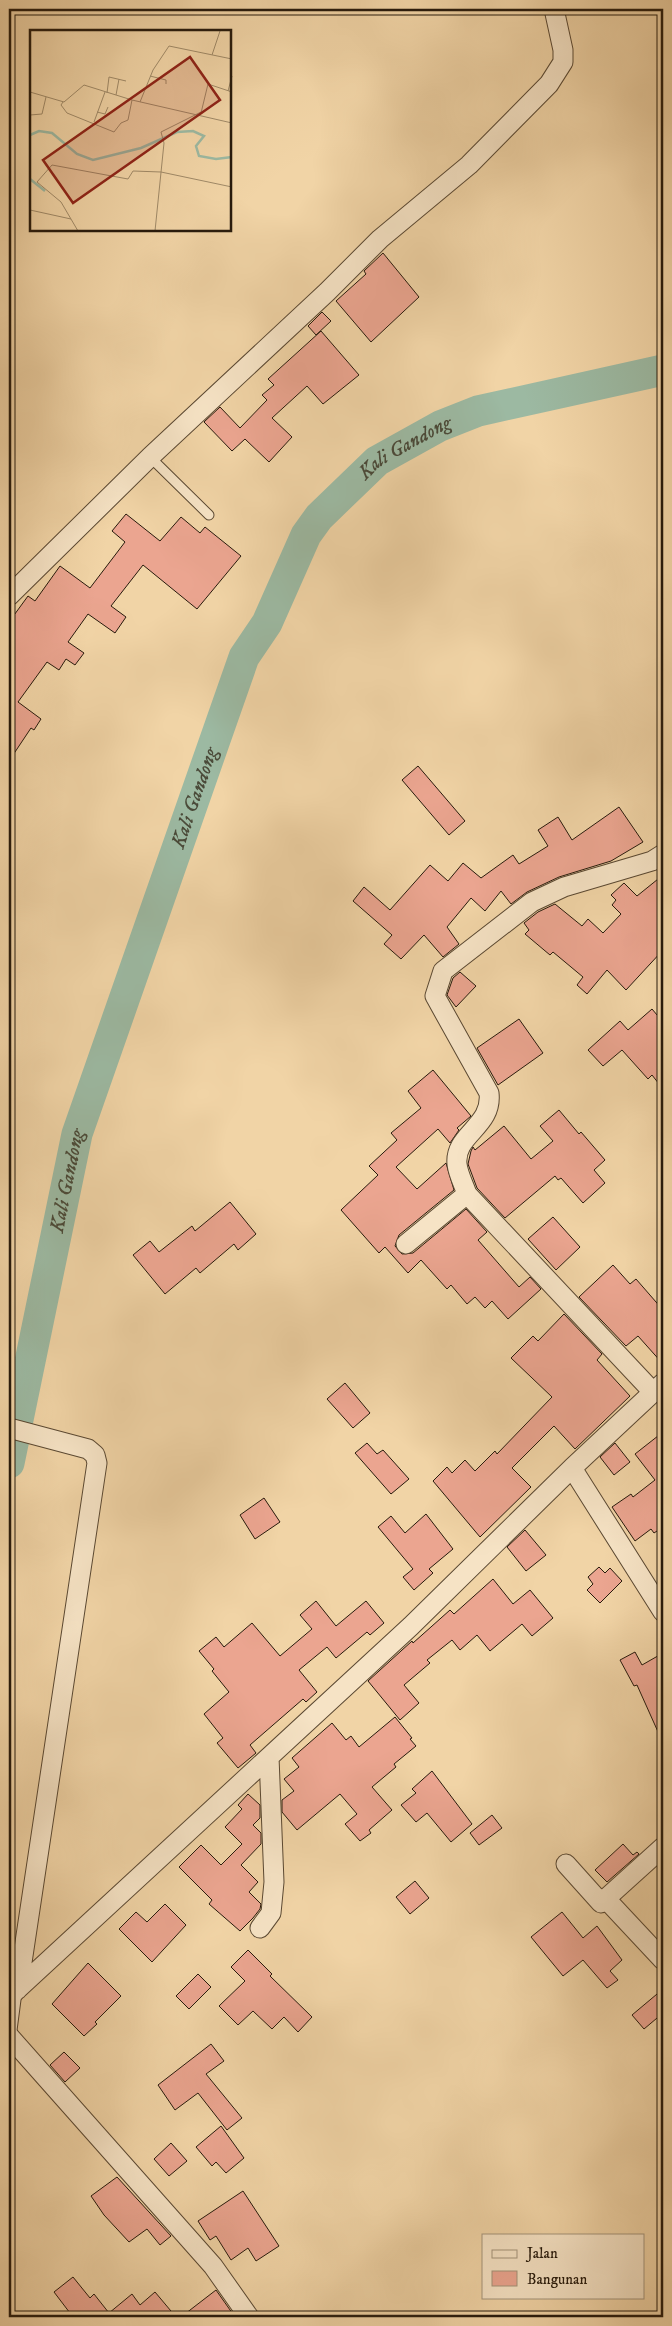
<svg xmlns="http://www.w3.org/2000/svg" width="672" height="2326" font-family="'IM FELL DW Pica',serif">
<rect width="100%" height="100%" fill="#f1d4a6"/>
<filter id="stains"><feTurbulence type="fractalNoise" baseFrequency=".004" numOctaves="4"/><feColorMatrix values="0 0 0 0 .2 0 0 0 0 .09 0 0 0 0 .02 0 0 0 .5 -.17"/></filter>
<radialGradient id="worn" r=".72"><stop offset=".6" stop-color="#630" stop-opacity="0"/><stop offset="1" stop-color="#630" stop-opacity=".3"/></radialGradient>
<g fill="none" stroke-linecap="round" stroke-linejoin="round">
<path stroke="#9cb9a2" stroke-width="31" id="s1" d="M9,1463l68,-329 167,-477 23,-34 39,-88 13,-18 58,-56 63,-35 38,-15 185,-41"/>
</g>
<path fill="#eba590" stroke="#271a0c" d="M383,253l36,44 -48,45 -35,-41 30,-27 -2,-3z
M322,312l9,9 -15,14 -8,-9z
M321,331l38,44 -36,29 -16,-18 -35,32 20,19 -23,25 -24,-23 -13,12 -28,-29 16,-15 20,21 27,-28 -5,-5 12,-10 -6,-6z
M126,514l34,27 21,-24 19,16 5,-6 36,29 -44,53 -54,-44 -32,41 15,11 -11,16 -27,-19 -20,28 16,11 -9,12 -9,-6 -7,11 -12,-8 -29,40 23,17 -7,11 -3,-2 -22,33v-139l19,-26 7,5 25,-35 30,22 35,-46 -13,-11z
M418,766l47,55 -16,14 -47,-55z
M619,807l24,35 -32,19 -52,16 -32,15 -16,12 -10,-13 -16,20 -14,-13 -24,29 12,17 -16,13 -19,-22 -23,24 -17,-15 8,-9 -39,-34 11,-14 26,23 40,-45 18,16 15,-18 18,15 32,-23 6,9 29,-18 -10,-16 20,-13 14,23z
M663,875v75l-37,40 -19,-20 -20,24 -10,-9 6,-8 -30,-25 -3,3 -25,-21 4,-4 -5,-7 14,-11 17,-8 27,22 6,-7 15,14 18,-19 -9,-9 4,-5 -5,-5 13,-12 13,13z
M460,972l16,14 -20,21 -9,-12 6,-17z
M652,1009l11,13v67l-11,-14 -4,4 -26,-29 -19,16 -15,-16 32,-29 8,9z
M519,1019l24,34 -45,32 -21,-37z
M433,1070l38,46 -14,12 2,2 -9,13 -12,-14 -42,38 21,22 29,-26 8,27 -55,45 -4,11 7,8 11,-1 53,-44 21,23 -9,8 41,47 11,-10 11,12 -33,30 -16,-18 -7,7 -10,-11 -8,7 -16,-19 -4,4 -26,-29 -13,13 -23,-26 -6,6 -38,-43 37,-35 -9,-9 28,-26 -6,-7 30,-25 -13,-17z
M559,1110l20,24 2,-2 24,28 -11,10 11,13 -22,20 -22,-25 -3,2 -3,-4 -50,42 -28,-30 -9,-24 3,-13 2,-4 2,3 29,-24 27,33 22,-18 -13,-15z
M230,1202l26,32 -18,16 -4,-6 -34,29 -4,-5 -31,26 -32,-39 17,-14 9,11 33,-26 3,5z
M553,1217l27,30 -24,23 -28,-31z
M613,1265l17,19 6,-5 27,31v54l-25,-28 -12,10 -47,-49z
M564,1314l38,40 -5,6 33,36 -55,53 -21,-23 -42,42 19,19 -51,50 -47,-56 14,-14 5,6 13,-13 10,11 20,-20 2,3 55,-57 -41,-39 22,-22 5,5z
M345,1383l25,30 -17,15 -26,-29z
M663,1432v95l-9,6 -3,-4 -16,12 -23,-34 19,-13 2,3 22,-17 -20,-26z
M367,1443l10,11 6,-4 26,29 -18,15 -36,-41z
M615,1443l15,19 -16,13 -14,-18z
M264,1498l16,24 -25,17 -15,-24z
M426,1514l27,35 -24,20 4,4 -19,17 -11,-13 10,-8 -35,-42 13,-11 14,17z
M525,1530l21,25 -20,16 -19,-24z
M599,1567l6,6 5,-5 12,13 -22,22 -13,-13 6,-6 -5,-7z
M493,1579l20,25 17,-14 23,28 -21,18 -10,-12 -32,27 -13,-16 -17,15 -8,-10 -25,20 3,3 -26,22 15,18 -19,17 -32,-39 44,-40 1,2 37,-33 4,4z
M316,1601l20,25 30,-25 18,22 -14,12 -3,-3 -31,26 -9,-11 -28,23 18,22 -11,10 -3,-3 -53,46 6,8 -18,15 -21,-25 6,-5 -19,-24 25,-22 -17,-21 2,-2 -15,-18 17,-14 8,10 28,-24 28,33 32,-27 -12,-14z
M635,1652l7,13 21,-12v90l-26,-58 -3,1 -14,-26z
M395,1717l17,21 -2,1 6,7 -22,18 2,3 -24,20 20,23 -23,20 2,3 -11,8 -15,-17 12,-10 -17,-20 -43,36 -15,-18v-12l12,-9 -10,-12 15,-12 -7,-9 40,-35 14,17 5,-4 8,11z
M432,1771l40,53 -21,18 -24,-29 -11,9 -15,-17 15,-12 -4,-4z
M248,1794l12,11v13l-7,7 8,8v11l-20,21 17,17 -9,10 12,12 -1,5 -7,9 -13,13 -31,-27 3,-4 -33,-33 22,-22 20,20 21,-21 -17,-17 17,-18 -4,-4z
M492,1815l10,13 -23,17 -9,-12z
M623,1844l10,11 4,-3 2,2 -32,28 -12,-12z
M415,1881l14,17 -19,16 -14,-17z
M165,1904l21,21 -34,37 -33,-33 17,-17 11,10z
M562,1912l21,26 14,-12 25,34 -12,11 8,9 -11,8 -24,-28 -20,16 -32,-39z
M248,1950l24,24 -2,2 42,41 -14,15 -14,-15 -12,12 -19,-18 -15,14 -19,-19 26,-25 -14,-14z
M88,1963l33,33 -26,26 2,2 -13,12 -32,-32z
M198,1974l13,13 -22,22 -13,-13z
M663,1989v24l-19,16 -12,-14z
M211,2044l13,17 -18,13 36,44 -15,12 -29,-37 -23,17 -17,-25z
M64,2052l16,16 -15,14 -15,-17z
M221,2126l23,32 -18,15 -10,-11 -4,4 -16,-19z
M171,2143l16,18 -18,15 -15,-17z
M117,2177l54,59 -11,9 -13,-16 -18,13 -25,-27 -13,-19z
M243,2191l36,55 -23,15 -8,-13 -17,12 -15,-24 -6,4 -12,-19z
M73,2277l17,21 4,-4 15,19 23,-19 8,11 15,-13 21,25h-103l-19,-25z
M216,2290l19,27h-54z"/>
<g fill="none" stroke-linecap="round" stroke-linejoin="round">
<g stroke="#5a4832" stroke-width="11">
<path id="service" d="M150,457l59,58
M11,2038l6,-46"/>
</g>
<g stroke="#5a4832" stroke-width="21">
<path id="minor" d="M9,596l141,-139 177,-165 53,-53 89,-74 80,-81 14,-22v-12l-9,-41
M406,1244l61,-50
M653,1392l-186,-198c-3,-9 -9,-20 -10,-30 -3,-30 36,-37 32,-71l-54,-97 8,-25 89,-69 32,-15 88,-26 11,-7
M9,1428l79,21 7,6 2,8 -79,526
M572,1468l91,144
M566,1864l35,39 62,-56
M605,1898l58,62
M260,1928l11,-15 3,-31 -5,-125
M9,1997l402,-371 161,-158 91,-85
M9,2036l204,230 36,51"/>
</g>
<use href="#service" stroke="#f6e3c5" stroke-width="9"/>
<use href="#minor" stroke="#f6e3c5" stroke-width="19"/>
</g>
<g text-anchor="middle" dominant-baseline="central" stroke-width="5" stroke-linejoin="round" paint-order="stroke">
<g font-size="20" font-style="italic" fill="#4a4a39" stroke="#f6e3c5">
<text stroke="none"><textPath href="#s1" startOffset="1112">Kali Gandong</textPath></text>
<text stroke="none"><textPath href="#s1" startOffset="692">Kali Gandong</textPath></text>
<text stroke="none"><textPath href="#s1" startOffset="288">Kali Gandong</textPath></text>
</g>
</g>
<g transform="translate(30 30)">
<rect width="201" height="201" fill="#f1d4a6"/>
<path fill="none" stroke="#9cb9a2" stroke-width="2.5" d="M0,105l9,-4 13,2 25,21 16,6 48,-12 36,-16 16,-1 11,5 -8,10 3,10 17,3 16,-2M0,149l15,12"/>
<path fill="none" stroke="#a08a68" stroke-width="1" d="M182,25l8,-24M120,46l16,4v4M198,61l4,-15M0,62l34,10 20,-17 48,15 100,23M77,63l2,-16 17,4M86,65l3,-16M33,72l-2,3 6,8 47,19 7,-9 7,-3 4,-20M110,72l13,-32 16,-24 63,13M67,82l8,2 3,-7M171,83l7,-29 24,8M0,85l12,-1 4,-17M64,92l11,-30M0,180l41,9M48,201l-17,-29 -24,-20 15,-17 76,14 5,-8 28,1 71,15M125,201l9,-88 -3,-11 40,-20"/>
<path fill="#8f2418" fill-opacity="0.15" stroke="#8f2418" stroke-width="2.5" d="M160,27l30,43 -147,103 -30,-43z"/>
<rect width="201" height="201" fill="none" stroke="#271a0c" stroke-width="2.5"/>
</g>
<rect width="672" height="2326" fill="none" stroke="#f1d4a6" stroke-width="30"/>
<rect x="10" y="10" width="652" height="2306" fill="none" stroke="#271a0c" stroke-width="2.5"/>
<rect x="15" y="15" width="642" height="2296" fill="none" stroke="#271a0c"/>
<rect x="482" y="2234" width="162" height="65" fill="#f6e3c5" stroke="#a3937b"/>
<rect x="492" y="2250" width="25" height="8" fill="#f6e3c5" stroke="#a3937b"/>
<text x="527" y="2258" font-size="15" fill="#271a0c">Jalan</text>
<rect x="492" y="2271" width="25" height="15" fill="#eba590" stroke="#a3937b"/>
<text x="527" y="2284" font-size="15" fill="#271a0c">Bangunan</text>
<rect width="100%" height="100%" filter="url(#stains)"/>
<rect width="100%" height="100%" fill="url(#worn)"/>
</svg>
